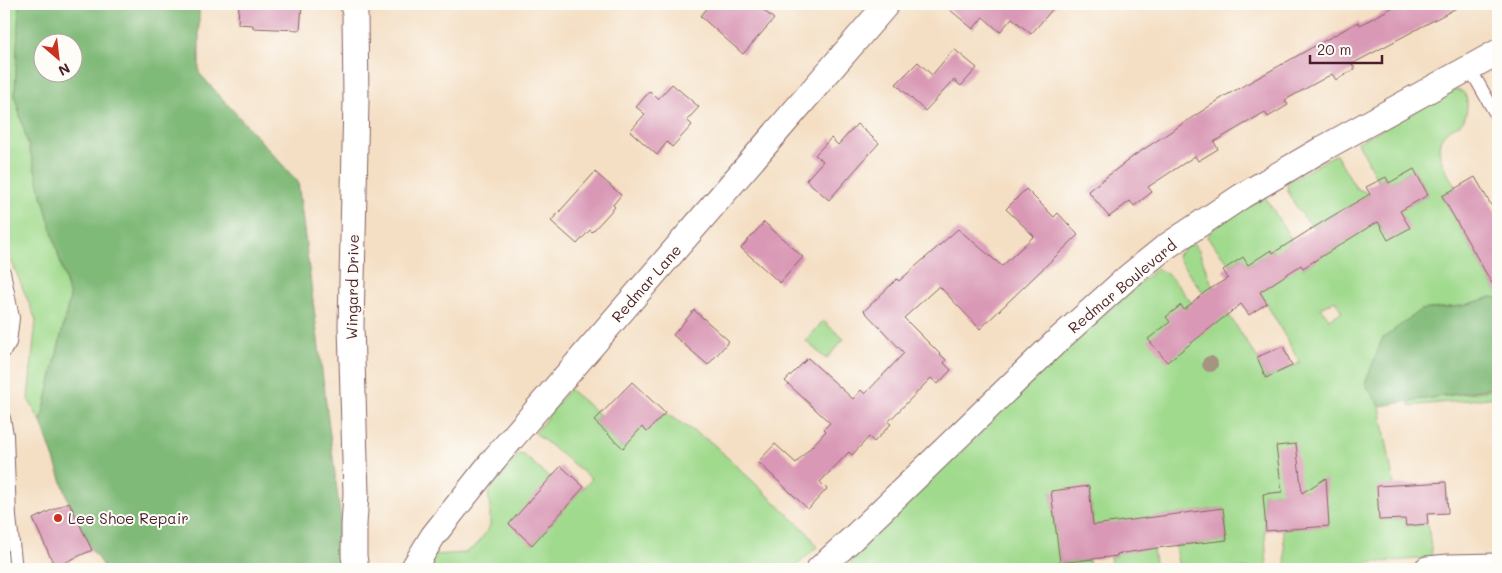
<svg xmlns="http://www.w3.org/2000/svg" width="1502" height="573" font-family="Mali,sans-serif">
<rect width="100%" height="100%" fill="#fdfcf7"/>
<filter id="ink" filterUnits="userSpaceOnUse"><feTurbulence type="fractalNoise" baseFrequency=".02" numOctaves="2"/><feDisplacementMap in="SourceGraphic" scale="10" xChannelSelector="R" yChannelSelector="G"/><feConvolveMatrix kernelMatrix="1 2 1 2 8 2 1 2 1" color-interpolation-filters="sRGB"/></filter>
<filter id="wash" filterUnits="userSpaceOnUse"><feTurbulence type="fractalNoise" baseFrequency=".0096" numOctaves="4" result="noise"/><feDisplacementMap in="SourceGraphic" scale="20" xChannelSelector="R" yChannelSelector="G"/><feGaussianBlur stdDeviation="1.12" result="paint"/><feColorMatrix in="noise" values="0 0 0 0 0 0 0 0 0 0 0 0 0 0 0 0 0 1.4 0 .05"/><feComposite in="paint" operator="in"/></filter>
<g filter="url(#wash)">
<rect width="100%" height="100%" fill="#f4dfc4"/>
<path fill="#a0da8d" stroke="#757c5c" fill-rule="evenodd" d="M4,4h15l-4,93 55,200 -29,125 -13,-23 8,-79 -32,-77z
M1457,89c7,3 10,6 10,14 1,30 -21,19 -27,39 -4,16 9,33 16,46l-14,8 56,98v4l-6,-1 -30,9 -42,4 -50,61 -5,13 15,22 14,79 -15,35 26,-1 1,7 22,-2 4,34 -146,11 -3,-40 45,-3 -2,-37 -63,5 4,75h-88l-4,-23 52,-6 -4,-32 -75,10 8,51h-44l-2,-12 7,-1 -24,-31 -4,-38 -38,5 9,71 29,-3 1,9h-241l4,-13 218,-213 85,-74c13,1 27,24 36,34l13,-8 -28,-38 1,-3 15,-11 6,8 12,31 15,29 31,46 9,21 34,-15 -40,-71 27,-18 -15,-24 -24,15 -6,-8 -12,8 -23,-28 7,-10 50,-32 28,46 -4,3 15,24 49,-31 -15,-24 -24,14c-9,-10 -26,-29 -26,-43l5,-4 44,-26 20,34 14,6 -11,7 13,24 6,-3 10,18 21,-12 -9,-17 28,-16 -14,-26 -25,14 -4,-6 -7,4 -20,-39zM1335,300l7,12 -13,7 -8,-11z
M823,321l21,18 -18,20 -20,-18z
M569,389l31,26 -6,6 28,27 20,-21 5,4 18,-18 47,30 97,91 8,13 -24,22h-369l9,-14 32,-2 13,-9 12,-18v-19l-2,-14 30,-39 6,1 26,23 -18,67 52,-58 8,-8 -57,-46z
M1498,389v8l-88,9 -1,-5z"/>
<path fill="#80ba78" stroke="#656c52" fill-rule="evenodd" d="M19,4h180v69l99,109 49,387h-242l-13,-19 -23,-48 -28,-80 29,-125 -55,-200zM42,42h30v30h-30z
M1492,297l6,1v89l-118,19 -15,-22 17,-45 38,-29 42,-4z"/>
<g id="blocks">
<path fill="#d998b5" d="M239,4h63l-2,26 -47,-2v-3l-15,-1z
M711,4h45l18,15 -31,35 -43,-38z
M943,4h114l-26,30 -19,-16 -12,14 -17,-15 -10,12z
M1399,4h65l-112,60 3,5 -19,11 -4,-6 -47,26 3,5 -20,12 -3,-5 -51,30 4,7 -20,12 -3,-5 -47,31 4,5 -18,14 -4,-5 -21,16 -21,-26 47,-36 90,-59 133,-74 2,3z
M954,49l23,19 -16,18 -7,-6 -29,31 -29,-27 22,-22 14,13z
M672,84l27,23 -12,13 5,5 -20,22 -5,-5 -10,13 -27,-24 15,-17 -9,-7 14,-16 8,8z
M857,124l22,19 -50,57 -23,-20 17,-19 -8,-6 16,-17 7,7z
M1414,169l14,26 -28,16 10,17 -22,12 -10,-18 -6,3 -69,43 -2,-3 -41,27 7,11 -18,12 -8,-11 -74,58 -19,-23 22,-17 -4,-5 15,-12 3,5 21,-18 23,-14 -5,-8 20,-13 5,8 23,-15 2,3 56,-35 41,-24 -4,-7 20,-10 3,6z
M595,172l26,23 -8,10 2,2 -23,25 -2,-2 -13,14 -26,-23z
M1475,177l23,40v77l-56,-98z
M1026,189l28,28 4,-4 20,22 -98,94 -41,-43 -35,32 42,42 -2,3 7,7 -13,14 -7,-6 -43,44 3,2 -17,18 -5,-5 -17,18 -3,-3 -29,30 7,7 -19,20 -50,-47 17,-18 21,19 30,-32 -2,-2 6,-6 -45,-42 23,-23 45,41 8,-9 4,4 39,-41 -40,-42 33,-32 2,2 59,-52 44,37 32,-30 -28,-27z
M764,222l39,35 -23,26 -39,-35z
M694,310l35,31 -21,24 -35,-30z
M1283,346l9,20 -26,12 -9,-21z
M632,382l33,31 -18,19 -5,-5 -19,21 -29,-27z
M1296,444l6,49 24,-15 3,48 -63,5 -3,-37 19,-2 -6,-46z
M561,466l23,21 -52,58 -23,-21z
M1446,482l2,31 -21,1 1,10 -22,2 -1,-7 -26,1 -2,-34z
M1089,486l4,39 130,-17 4,32 -63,7 -47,7v2l-57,7 -9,-72z
M69,502l23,48 -37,17 -22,-48z"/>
</g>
</g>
<g filter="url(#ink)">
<use href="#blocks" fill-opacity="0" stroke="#866261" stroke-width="1"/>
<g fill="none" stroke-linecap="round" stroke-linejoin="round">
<g stroke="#866261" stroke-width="14">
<path id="service" d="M1469,67l29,51
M4,272l9,46 -3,25 -6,9
M4,418l3,17 3,82 6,52"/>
</g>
<g stroke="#866261" stroke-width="27">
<path id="minor" d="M353,4l2,10 1,87 -5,225 5,168 -2,31v31l2,13
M413,569l20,-33 62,-78 392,-454
M819,569l34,-31 205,-198 70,-63 36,-29 78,-52 80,-47 176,-97
M1427,569l22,-2 49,-1"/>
</g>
<use href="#service" stroke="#fff" stroke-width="12"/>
<use href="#minor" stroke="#fff" stroke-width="25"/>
</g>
<circle fill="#a59480" cx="1210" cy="364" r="8"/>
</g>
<circle fill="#c8321e" stroke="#fdfcf7" stroke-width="2" cx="58" cy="518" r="5"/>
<g text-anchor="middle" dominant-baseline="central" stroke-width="4" stroke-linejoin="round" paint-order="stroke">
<g font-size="15" fill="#4a1f2b" stroke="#fdfcf7">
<text transform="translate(646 283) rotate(-49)">Redmar Lane</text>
<text transform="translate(1122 286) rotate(-40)">Redmar Boulevard</text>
<text transform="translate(352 287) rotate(-89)">Wingard Drive</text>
</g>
<g font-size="15" fill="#4a1f2b" stroke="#fdfcf7" text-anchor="start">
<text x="68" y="518">Lee Shoe Repair</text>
</g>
</g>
<rect width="1502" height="573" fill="none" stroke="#fdfcf7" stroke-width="20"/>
<g transform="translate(58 58) rotate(152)"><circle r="24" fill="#fdfcf7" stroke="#b5a4a5"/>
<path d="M0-4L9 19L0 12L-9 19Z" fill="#c8321e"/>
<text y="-8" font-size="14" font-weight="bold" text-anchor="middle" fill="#4a1f2b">N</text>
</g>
<path d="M1310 55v8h72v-8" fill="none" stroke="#4a1f2b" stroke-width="2.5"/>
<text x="1317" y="55" font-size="15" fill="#4a1f2b" stroke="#fdfcf7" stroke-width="4" paint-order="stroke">20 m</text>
</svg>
